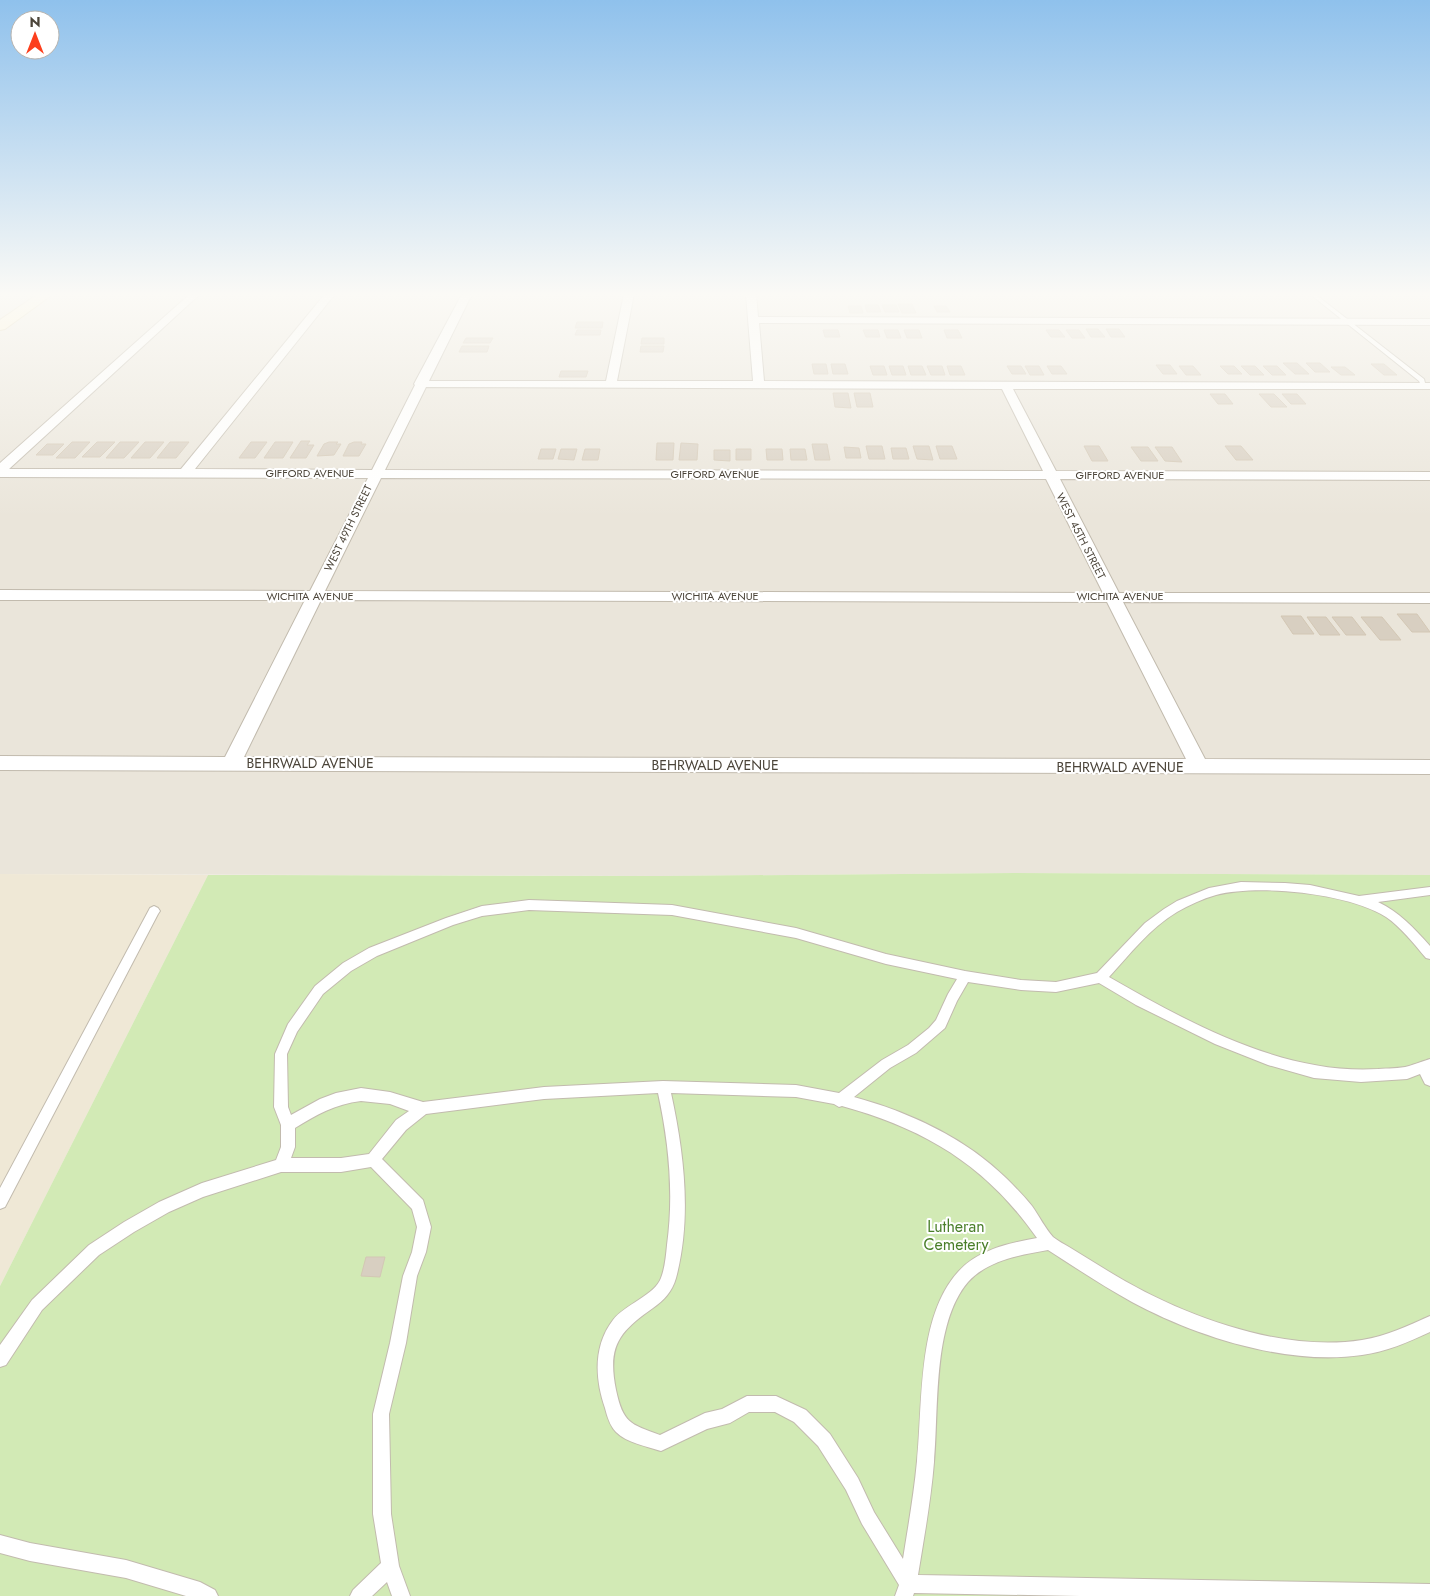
<svg xmlns="http://www.w3.org/2000/svg" width="1430" height="1596" font-family="Jost,sans-serif">
<rect width="100%" height="100%" fill="#f6f3ec"/>
<path fill="#eae5da" d="M0,294h1430v581l-416,-2 -354,3 -660,-2z"/>
<path fill="#efe8d6" d="M0,874l208,1 -208,411z"/>
<path fill="#d2eab5" d="M1014,873l416,2v721h-1430v-310l208,-411 452,1z"/>
<path fill="#d8cfc1" stroke="#d3c7b4" d="M898,304h14l4,9h-14z
M865,305h13l3,7h-14z
M882,305h14l3,7h-14z
M848,306h13l2,7h-13z
M934,306h12l4,6h-13z
M577,322h26l-1,6h-27z
M1086,329h12l7,8h-14z
M1106,329h13l6,8h-14z
M577,330h24l-1,5h-25z
M823,330h15l2,7h-15z
M863,330h15l2,7h-14z
M884,330h14l3,8h-14z
M904,330h15l3,8h-15z
M944,330h14l4,8h-15z
M1046,330h13l6,7h-14z
M1066,330h13l6,8h-13z
M466,338h27l-3,5h-27z
M642,338h22v6h-23z
M462,346h27l-2,6h-28z
M641,346h23l-1,6h-23z
M1283,363h14l12,11h-14z
M1306,363h14l10,9h-15z
M812,364h14l2,10h-14z
M831,364h14l3,10h-15z
M1371,364h13l13,11h-13z
M1156,365h14l7,9h-14z
M870,366h14l3,9h-14z
M889,366h14l3,9h-14z
M908,366h14l4,9h-15z
M927,366h15l3,9h-14z
M947,366h14l4,9h-15z
M1007,366h14l5,8h-14z
M1025,366h14l5,9h-14z
M1047,366h14l6,8h-15z
M1179,366h14l8,9h-15z
M1220,366h14l8,8h-14z
M1241,366h14l9,9h-14z
M1263,366h14l9,9h-14z
M1331,367h14l10,8h-14z
M561,371h27l-2,6h-27z
M833,393h15l3,15 -16,-1z
M854,393h16l3,14h-16z
M1210,394h15l8,10h-15z
M1259,394h15l13,13h-16z
M1282,394h15l9,10h-15z
M301,441h9l-3,4h7l-8,13h-16z
M72,442h18l-15,16h-19z
M97,442h18l-15,15h-18z
M120,442h19l-15,16h-18z
M145,442h19l-14,16h-19z
M170,442h19l-13,16h-19z
M251,442h16l-12,16h-16z
M275,442h18l-10,16h-19z
M329,442h9l-2,2h5l-7,11 -17,1 7,-12z
M354,442h8l-1,2h5l-7,12h-16l6,-12z
M657,443h17l-1,17h-17z
M681,443l17,1 -1,16h-18z
M47,444h17l-11,11h-17z
M812,444h15l3,16h-15z
M866,446h16l3,13h-16z
M913,446h16l4,14 -16,-1z
M936,446h16l5,13h-17z
M1084,446h15l9,15h-16z
M1225,446h16l12,14h-17z
M844,447l15,1 2,10h-15z
M1131,447h17l10,14h-17z
M1155,447h17l10,15 -17,-1z
M891,448h15l3,11h-16z
M541,449h15l-3,10h-15z
M561,449h16l-3,11 -16,-1z
M585,449h15l-2,11h-16z
M736,449h15v11h-15z
M766,449h16l1,11h-16z
M790,449h15l2,11h-16z
M714,450h16v11l-16,-1z
M1397,614h20l13,18h-18z
M1281,616h20l13,18h-21z
M1307,617h19l14,18h-20z
M1332,617h20l14,18h-20z
M1361,617h21l19,23h-21z
M366,1257h19l-5,20 -19,-1z"/>
<g fill="none" stroke-linecap="round" stroke-linejoin="round">
<g stroke="#c2bbae" stroke-width="2">
<path id="lane" d="M1310,294h5l109,85 2,8h-4l-3,-6z
M1241,882l44,1 25,2 49,11 71,-9v8l-52,7c21,10 36,26 52,44v13l-4,-1c-12,-14 -25,-31 -40,-41 -38,-24 -127,-33 -170,-22 -14,4 -27,10 -39,17 -27,16 -47,42 -68,65 80,46 174,98 269,92 10,-1 21,0 31,-3 7,-2 14,-5 21,-7v27l-5,-2 -5,-10 -13,5 -46,3 -47,-4 -46,-13 -53,-21 -79,-39 -37,-22 -43,9 -35,-2 -53,-8 -11,19 -12,27 -29,25 -26,15 -36,29c55,15 111,41 152,81 9,9 18,18 26,28 7,10 13,22 21,31 5,4 11,7 16,10 13,8 26,16 39,24 70,43 171,82 254,69 25,-4 45,-14 68,-24v16c-22,10 -44,20 -68,23 -74,11 -165,-18 -230,-53 -29,-16 -56,-34 -84,-52 -28,5 -60,10 -80,32 -36,42 -29,128 -34,180 -3,38 -10,76 -16,113l512,9v12h-350l-166,-3 -1,3h-18l4,-11 -37,-61 -16,-34 -28,-44 -24,-24 -19,-10h-26l-19,11 -23,6 -46,22c-15,-5 -34,-8 -45,-19 -6,-6 -9,-16 -11,-24 -10,-29 -12,-62 8,-88 11,-15 42,-25 48,-42 4,-10 5,-23 6,-33 7,-51 2,-102 -9,-152l-114,6 -118,15 -20,16 -24,29 41,41 8,27 -5,25 -9,24 -11,67 -17,71 2,100 8,52 11,30h-18l-5,-14 -15,14h-22l3,-6 28,-27 -8,-49v-100l17,-71 13,-67 9,-24 5,-25 -5,-18 -41,-42 -30,5h-60l-78,25 -34,15 -35,20 -35,23 -57,55 -36,55 -6,2v-22l32,-45 57,-55 35,-23 35,-20 43,-19 74,-23 5,-13v-22l-7,-18 1,-53 13,-30 27,-38 28,-23 26,-15 77,-30 36,-12 47,-6 143,5 124,23 90,26 79,17 56,9 35,2 41,-9 48,-50 19,-14 13,-8 32,-13zM529,910l143,5 124,23 90,26 71,15 -9,15 -12,26 -7,8 -21,17 -26,15 -43,33 -43,-8 -133,-4 -119,6 -121,15 -33,-10 -29,-4 -25,5 -16,6 -29,16 -3,-8 -1,-53 10,-22 26,-38 28,-23 26,-15 76,-31 29,-9zM671,1093l125,4 38,7 5,3 3,-1c83,23 144,59 195,132 -28,5 -60,12 -79,34 -41,45 -35,132 -41,189 -3,33 -9,66 -14,98l-29,-47 -16,-34 -28,-44 -24,-24 -30,-14h-29l-25,13 -17,4 -45,22c-30,-11 -37,-12 -44,-45 -9,-44 3,-58 37,-82 11,-8 19,-16 23,-30 16,-60 8,-125 -5,-185zM361,1101l29,3 19,7 -13,9 -27,34 -28,4h-50l4,-11v-19c21,-13 40,-24 66,-27z
M154,906l4,2 2,3 -2,3 -153,293 -5,2v-21l150,-280z
M0,1535l30,8 96,17 74,22 15,8 3,6h-32l-60,-18 -96,-17 -30,-8z"/>
</g>
<g stroke="#c2bbae" stroke-width="2">
<path id="street" d="M190,294h10l-191,175h172l144,-175h10l-140,175 177,1 43,-85 -1,-1 48,-90h10l-43,87h177l18,-87h10l-17,87h136l-7,-87h10l2,23 672,2v6l-671,-2 5,58 666,2v6h-417l43,82 374,1v8l-370,-1 59,114h311v10l-307,-1 82,157 225,1v14l-1430,-4v-14l225,1 80,-157h-305v-10l310,1 58,-113 -368,-1v-14zM426,387l576,2 41,82 -658,-1zM381,478l665,1 57,114 -778,-2zM321,600l786,2 79,157 -942,-2z"/>
</g>
<g stroke="#d6c79b" stroke-width="2">
<path id="secondary" d="M38,294h15l-48,35 -5,1v-10z"/>
</g>
<use href="#lane" fill="#fff" fill-rule="evenodd"/>
<use href="#street" fill="#fff" fill-rule="evenodd"/>
<use href="#secondary" fill="#fff3cd" fill-rule="evenodd"/>
</g>
<linearGradient id="sky" x2="0" y2="1"><stop stop-color="#8fc1ec"/><stop offset="0.57" stop-color="#fbfaf6"/><stop offset="1" stop-color="#fbfaf6" stop-opacity="0"/></linearGradient>
<rect width="1430" height="517" fill="url(#sky)"/>
<g text-anchor="middle" dominant-baseline="central" stroke-width="4" stroke-linejoin="round" paint-order="stroke">
<g font-size="11" fill="#4b4439" stroke="#fff">
<text x="310" y="473">GIFFORD AVENUE</text>
<text x="715" y="474">GIFFORD AVENUE</text>
<text x="1120" y="475">GIFFORD AVENUE</text>
<text transform="translate(348 528) rotate(-64)">WEST 49TH STREET</text>
<text transform="translate(1081 536) rotate(63)">WEST 45TH STREET</text>
<text x="310" y="596">WICHITA AVENUE</text>
<text x="715" y="596">WICHITA AVENUE</text>
<text x="1120" y="596">WICHITA AVENUE</text>
</g>
<g font-size="14" fill="#4b4439" stroke="#fff">
<text x="310" y="763">BEHRWALD AVENUE</text>
<text x="715" y="765">BEHRWALD AVENUE</text>
<text x="1120" y="767">BEHRWALD AVENUE</text>
</g>
<g font-size="16" fill="#4a7f2a" stroke="#fff">
<text x="956" y="1226">Lutheran<tspan x="956" dy="18">Cemetery</tspan></text>
</g>
</g>
<g transform="translate(35 35)"><circle r="24" fill="#ffffff" stroke="#b7b4b0"/>
<path d="M0-4L9 19L0 12L-9 19Z" fill="#fc3f1d"/>
<text y="-8" font-size="14" font-weight="bold" text-anchor="middle" fill="#4b4439">N</text>
</g>
</svg>
